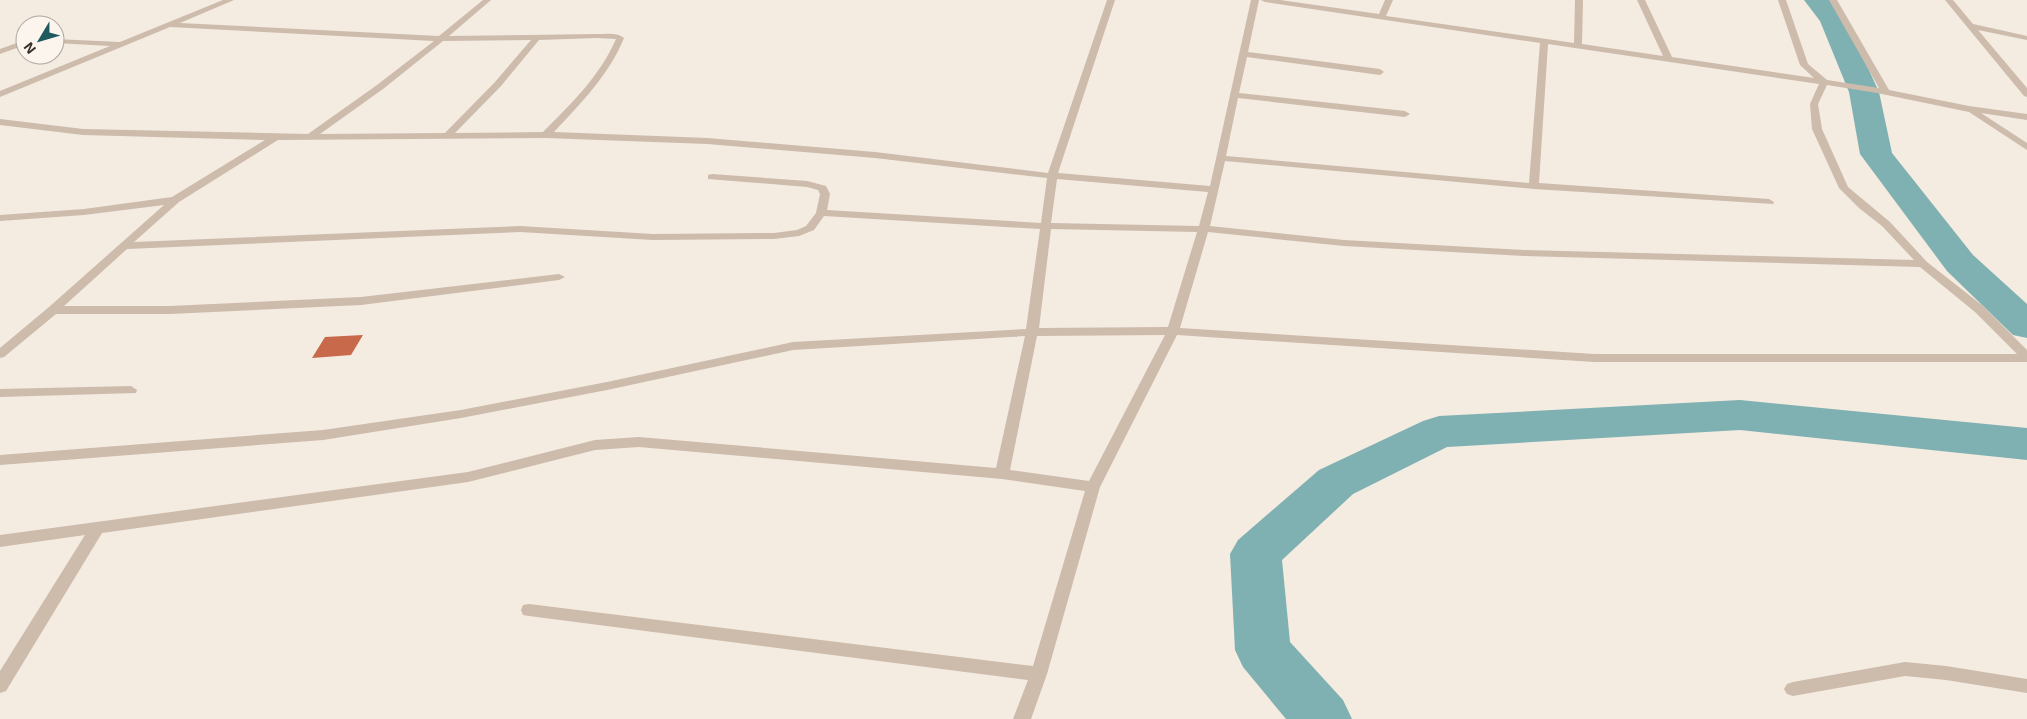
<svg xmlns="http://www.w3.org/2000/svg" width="2027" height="719" font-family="'Exo 2',sans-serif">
<rect width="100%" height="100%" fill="#f4ebe1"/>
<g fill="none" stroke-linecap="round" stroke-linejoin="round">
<path fill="#7fb0b2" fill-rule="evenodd" d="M1804,0h26l16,20 33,72 13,61 81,102 54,49v34l-14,-3 -66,-64 -87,-117 -11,-62 -29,-71z
M1740,400l287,28v32l-287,-30 -293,17 -94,47 -71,66 8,82 53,58 9,19h-66l-43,-52 -8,-17 -5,-96 8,-14 81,-70 104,-49 16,-5z"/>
</g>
<path fill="#c8694b" d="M363,335l-12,20 -39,3 13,-21z"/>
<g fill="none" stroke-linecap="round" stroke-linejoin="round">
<path fill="#cdbbac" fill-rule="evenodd" d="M223,0h11l-54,23 259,13 44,-36h8l-42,36 148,-2c9,0 20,-2 27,4 -15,37 -43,65 -70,94l153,6 168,14 173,21 59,-173h8l-57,173 152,13 41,-186h8l-11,52 132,17 4,3 -4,3 -133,-18 -8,36 166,18 5,3 -5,3 -167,-19 -12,58 303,27 11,-140 -275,-41 -4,-2h19l99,14 6,-14h8l-7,16 188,27 1,-43h8l-1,44 81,12 -26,-56h8l27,57 142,21 -14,-13 -22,-65h8l22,64 19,16 52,8 -50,-88h8l52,90 80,16 58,8v6l-46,-7 46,30v7l-58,-38 -92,-19 -50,-8 -9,19 4,25 26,58 42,35 37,40 56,44 44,44v12h-433l-417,-27 -77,152 -53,187 -16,45h-18l15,-39 -499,-64 -6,-1 -2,-5 2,-5 6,-1 504,62 52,-175 -83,-12 -363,-32 -44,3 -127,32 -366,51 -96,158 -6,2v-22l85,-136 -85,12v-12l468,-63 127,-32 44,-3 357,31 29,-132 -232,14 -186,40 -146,28 -138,22 -323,25v-10l323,-25 138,-20 146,-28 186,-40 233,-13 14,-100 -216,-13 -10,14 -15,6 -25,3 -121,1 -133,-8 -393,17 -63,57h106l191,-9 198,-23 6,3 -6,3 -198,25 -191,9h-114l-52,43 -4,1v-10l49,-41 115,-102 -80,10 -84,6v-6l84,-6 88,-12 93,-57 -182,-5 -83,-10v-6l83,10 225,5 69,-49 57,-44 -264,-14 -170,70v-6l110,-45 -55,-3v-4l65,3zM597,38l19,1c-16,37 -45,65 -73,93l-88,1 46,-47 38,-46zM531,40l-36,42 -50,51 -125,1 63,-45 60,-48zM1548,44l271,40 -9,20 2,25 27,59 20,20 23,18 32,34 -390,-10 -180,-10 -134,-14 15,-65 309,28 239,15 1,-2 -5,-3 -230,-16zM546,138l161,6 168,14 172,20 -6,45 -214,-13 3,-16 -4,-8 -19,-5 -95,-7 -4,1v4l99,8 11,3 2,4 -4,19 -10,13 -9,4 -23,3 -121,1 -133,-8 -386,16 45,-40 99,-62zM1057,179l151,13 -9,34 -148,-3zM1051,229l146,3 -29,95 -129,1zM1208,232l136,14 180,10 396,11 55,45 42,42h-423l-414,-26zM1165,335l-76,146 -79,-11 27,-134z
M1945,0h8l20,24 54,12v4l-49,-10 49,58v9l-3,-1z
M25,40v5l-25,9v-5z
M131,386l6,4 -1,3 -136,4v-8z
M1905,662l41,4 81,13v14l-81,-13 -41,-4 -112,20 -6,-2 -3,-5 3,-5 6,-2z"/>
</g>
<g transform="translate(40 40) rotate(232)"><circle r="24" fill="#fbf5ee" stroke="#aea6a0"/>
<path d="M0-4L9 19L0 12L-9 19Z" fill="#1f5a5e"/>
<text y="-8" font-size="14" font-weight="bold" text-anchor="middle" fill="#3b302b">N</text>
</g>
</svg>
